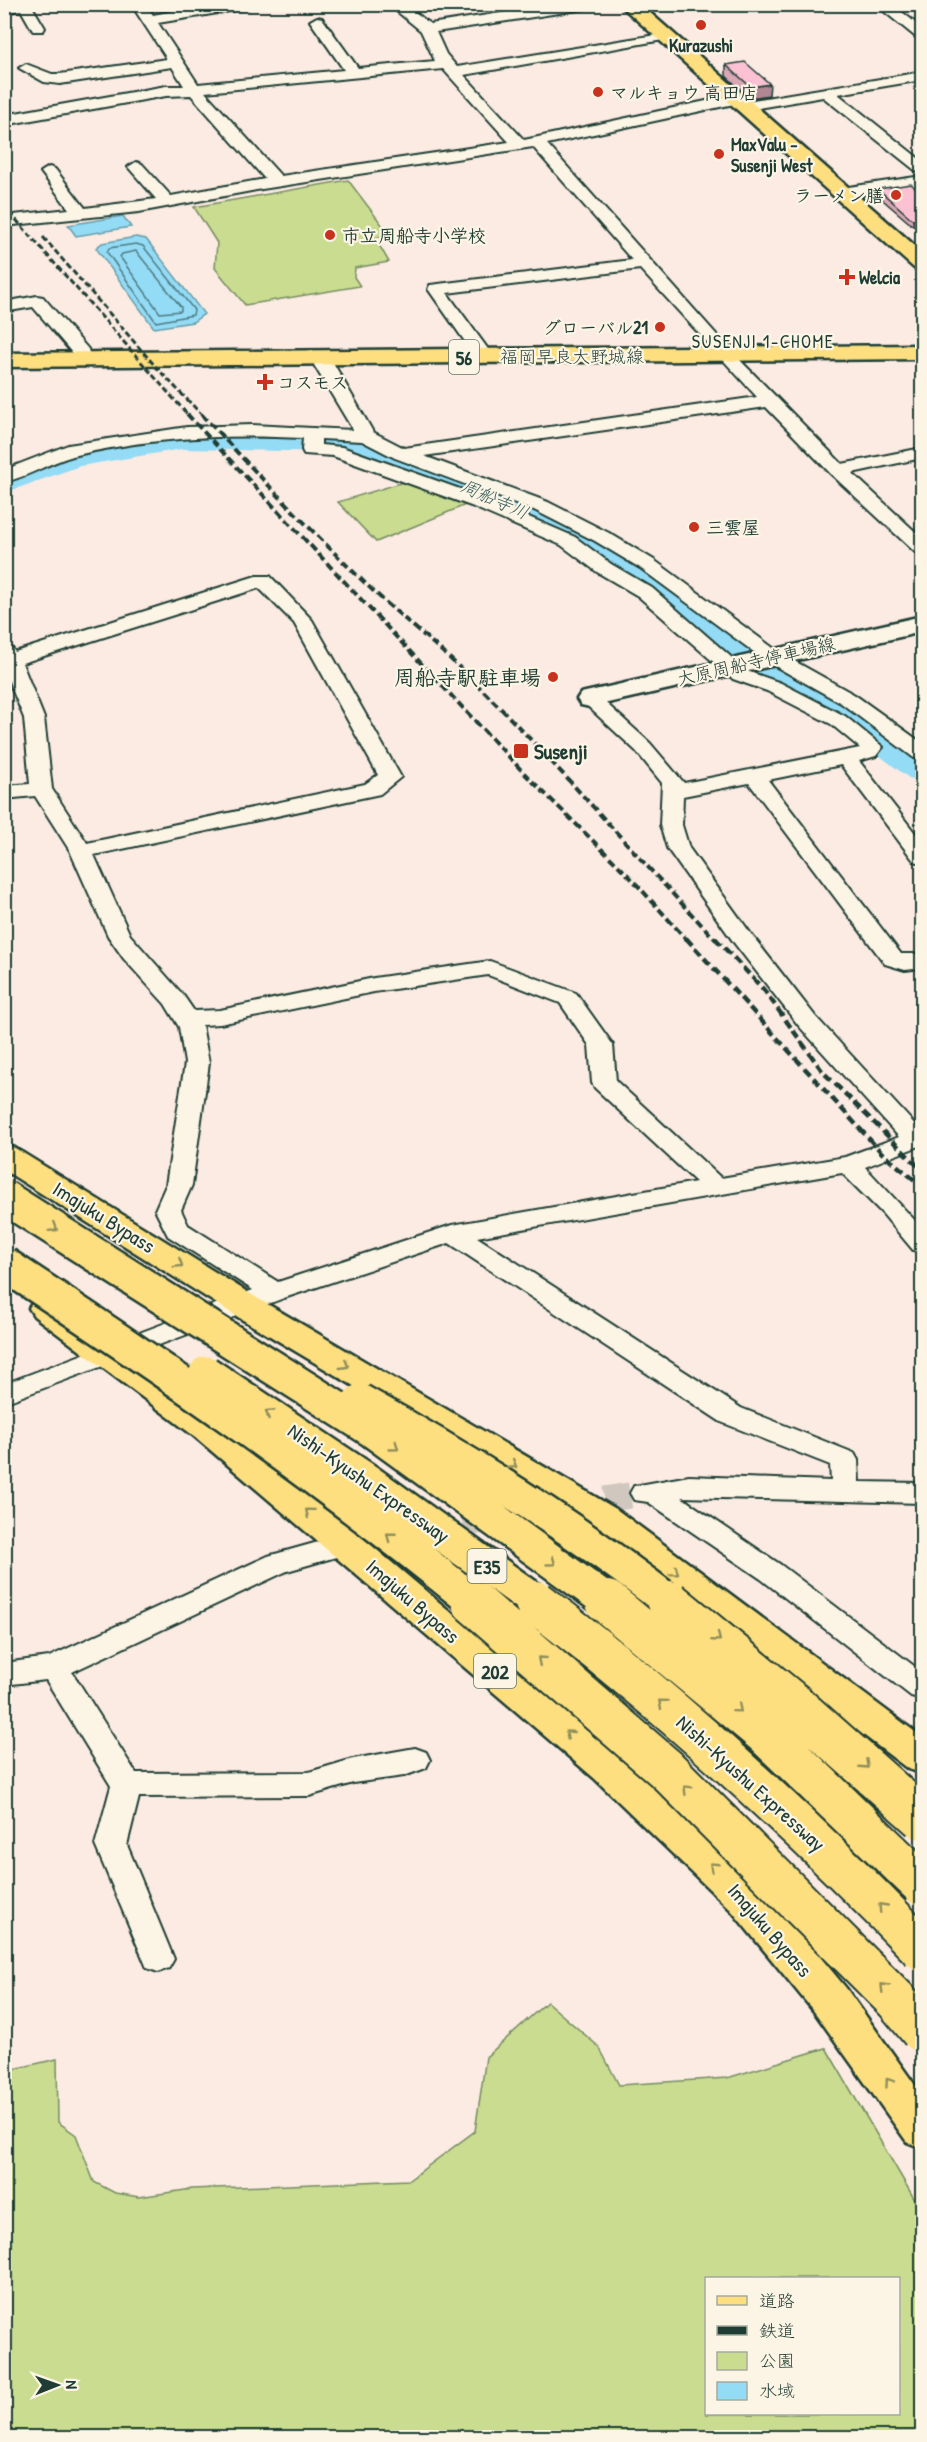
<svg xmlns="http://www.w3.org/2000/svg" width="927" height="2442" font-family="'Patrick Hand','Klee One',sans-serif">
<rect width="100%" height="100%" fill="#fcebe2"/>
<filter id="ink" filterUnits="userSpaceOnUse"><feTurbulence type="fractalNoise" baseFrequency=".0167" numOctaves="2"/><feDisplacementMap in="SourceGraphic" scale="12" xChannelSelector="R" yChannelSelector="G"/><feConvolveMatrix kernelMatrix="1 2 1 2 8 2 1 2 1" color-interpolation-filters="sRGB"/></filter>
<g filter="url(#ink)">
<path fill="#cadc90" stroke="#748c62" stroke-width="1.5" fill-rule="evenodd" d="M348,180l41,54 -14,4 14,24 -34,6 -1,9 6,9 -115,19 -30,-37 2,-25 -23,-36z
M407,481l61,23 -92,38 -38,-40z
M547,2002l52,45 20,38 108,-7 99,-30 96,164v225h-917v-366l52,-12 1,63 18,13 18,47 21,11 24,4 53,-8 217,-9 66,-49 11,-74zM706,2278h192v136h-192z"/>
<path fill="#94dbf6" stroke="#659ca8" stroke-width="1.5" d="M123,216l8,11 -55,9 -8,-11z
M136,237l10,2 58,75 -11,8 -39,6 -58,-80 6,-5z"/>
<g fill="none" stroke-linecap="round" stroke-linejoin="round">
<path stroke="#4e7c82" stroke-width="1.5" d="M136,244l7,2 51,64 -1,5 -37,7 -49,-70 2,-4z
M136,251l45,56v4l-21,2 -40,-56 2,-3z"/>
<path fill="#94dbf6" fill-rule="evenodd" d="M182,429l158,3 11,3 136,46 113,54 66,42 84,68 119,67 53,40v29l-13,-3 -66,-50 -119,-67 -82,-70 -66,-42 -113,-54 -126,-43 -155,-3 -102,17 -76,27v-22l69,-24z"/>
<path stroke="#d0c8bf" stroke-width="26" stroke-dasharray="26 13" stroke-linecap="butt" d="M566,1506l78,-13
M347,1544l157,-27"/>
<g stroke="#1f3d34" stroke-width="4">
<path id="minor" d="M39,4l-6,4 12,20 -2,3h-10l-12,-21 -17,3v-8z
M131,4h15l7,11 58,-11h44l-7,4 -90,15 40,61 146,-14 -34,-49 7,-4 5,1 36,50 77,-7 -14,-30 -33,-27h17l25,20 129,-20h39l-7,4 -155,24 10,22 11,13 211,-34 2,3 -7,4 -199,35 60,65 210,-45 5,2 2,5 181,-30v8l-84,14 84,67v12l-6,-2 -93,-74 -82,14 -5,-2 -2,-5 -187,40 185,208 110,112 80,-16v10l-70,15 70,65v16l-7,-2 -84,-78 -65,-67 -342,49 124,46 61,31 45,27 126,93 75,42 67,48v16l-8,-1 -73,-55 -75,-42 -126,-93 -45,-27 -61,-31 -139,-52 -33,-17 -41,-2v6l21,2 143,51 90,39 36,27 41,24 95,83 34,12 64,33 38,31 -7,9 -17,5 63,81v21l-8,-2 -73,-96 -73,15 133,174h21v14l-17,2 -20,-6 -136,-181 -66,13 -1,29 7,23 62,86 64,82 104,113 3,-1v17l-57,22 57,61v24l-9,-2 -31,-37 -40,-40 -365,64 264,171 113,45 4,7 1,22 63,1v20l-241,-6 100,68 141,107v27l-11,-3 -150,-117 -113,-77 -14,-2 -4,-7 4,-7 55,-10 142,5 -1,-16 -109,-43 -272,-179 -165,55 -280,105v-19l249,-94 -85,-54 -13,-26 11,-25 19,-122 -6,-36 -14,-23 -41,-45 -16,-23 -38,-85 -35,-55 -31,3v-13l26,-2 -6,-66 -20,-49v-24l7,2 4,5 241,-76h14l42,44 89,157 -21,17 -286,61 36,80 53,60 11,16 26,-1 154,-32 116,-17 86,32 37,52 3,36 105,97 124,-21 54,-20 -100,-111 -64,-82 -68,-96 -7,-23 2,-42 -26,-32 -56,-52 3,-4h14l53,48 34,40 176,-35 -29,-24 -64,-33 -34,-12 -95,-83 -41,-24 -36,-27 -90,-39 -138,-50 -29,-2 -2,-4 1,-12c-76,-4 -155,-1 -230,18 -23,6 -45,21 -69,26v-12l64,-25 119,-18 65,-2 101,5 -39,-65 2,-10 6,-1 9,5 42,73 31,16 353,-51 -117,-128 -193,24 46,63 -3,4h-12l-50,-71 2,-4 202,-25 -99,-113 -271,42 -123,23 -135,14v-10l65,-7 -28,-37 8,-5 6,2 30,39 71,-9 -28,-32 8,-5 6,2 29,32 94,-17 -74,-84 -25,1 -162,29v-10l162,-29h18l-12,-19 -112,17 -16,-2 -25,-14 7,-4 26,10h8l107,-15zM443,69l66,73 -228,34 -76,-84zM259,588l35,35 84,152 -13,9 -278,59 -35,-54 -8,-71 -22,-55zM488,975l72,28 29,42 3,38 3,5 101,94 -244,43 -174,57 -90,-57 -7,-15 11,-25 17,-122 -7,-38 18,-1 154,-32z
M875,4h17l30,24v11l-5,-1z
M922,176v10l-80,12 -8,-5 8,-5z
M37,296l6,1 45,52 3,11 -3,4h-12l-3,-10 -40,-47 -29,5v-10z
M347,1534l10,3 4,7 -4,7 -70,20 -215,101 64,101 173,-1 44,-13 62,-11 11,4 4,8 -4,8 -22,8 -51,7 -44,13 -170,1 -12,48 47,114 -5,9 -11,4 -11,-4 -52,-123 16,-59 -65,-106 -42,5v-22l45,-6 219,-101z"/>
</g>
<g stroke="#1f3d34" stroke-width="5">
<path id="secondary" d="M922,616v16l-332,75 -9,-2 -4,-6 4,-6 9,-2z"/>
</g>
<g stroke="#1f3d34" stroke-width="5">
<path id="primary" d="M922,345v14l-918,8v-14z"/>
</g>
<g stroke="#1f3d34" stroke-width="5">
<path id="trunk" d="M619,4h21l282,248v17l-8,-1z
M4,1145l11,3 242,150 359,211 306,228v36l-14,-4 -318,-242 -357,-213 -229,-144z
M46,1296l12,4 162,118 402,338 139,130 85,102 76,107v53l-15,-6 -91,-128 -85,-104 -137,-132 -400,-342 -160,-120 -5,-8 5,-8z"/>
</g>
<use href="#minor" fill="#fcf5e5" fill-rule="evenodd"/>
<use href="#secondary" fill="#fcf5e5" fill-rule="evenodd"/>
<use href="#primary" fill="#fedf80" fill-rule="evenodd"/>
<use href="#trunk" fill="#fedf80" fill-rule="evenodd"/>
<path stroke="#1f3d34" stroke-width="3" stroke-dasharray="6 3" stroke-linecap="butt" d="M4,206l184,209
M43,237l113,130 46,48"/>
<path stroke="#1f3d34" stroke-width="4" stroke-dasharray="8 4" stroke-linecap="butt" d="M187,414l337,359 106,104 57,63
M201,414c54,57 108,115 165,170 30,29 64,55 94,84 90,87 170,182 256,272"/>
<path stroke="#1f3d34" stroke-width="4.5" stroke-dasharray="9 4.5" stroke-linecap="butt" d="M686,938l196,215 40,33
M715,938l49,52 59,82 99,98"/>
<g stroke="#1f3d34" stroke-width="38" stroke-linecap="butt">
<path id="motorway-bridge-far1" d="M4,1197l366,232 239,174
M4,1264c162,106 321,216 471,339
M206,1373l159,106 173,124
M360,1401c108,60 213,126 311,202"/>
</g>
<g stroke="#1f3d34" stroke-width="46" stroke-linecap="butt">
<path id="motorway-bridge" d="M473,1602l193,167 231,232 25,30
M536,1602c138,105 265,222 386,347
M607,1602l158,131 157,151
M669,1602l122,100 131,116"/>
</g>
<use href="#motorway-bridge-far1" stroke="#fedf80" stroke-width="33"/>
<use href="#motorway-bridge" stroke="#fedf80" stroke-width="42"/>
</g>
<path fill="#d9a7b6" stroke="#1f3d34" stroke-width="1.5" d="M726,65l43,30 -19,3 -24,-22z
M878,189l44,5v31l-9,1 -36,-31z"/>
<path fill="#b08894" stroke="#1f3d34" stroke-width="1.5" d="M770,84l-1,11 -19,3 1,-11z
M922,219v6l-9,1v-6z"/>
<path fill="#fcc2d4" stroke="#1f3d34" stroke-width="1.5" d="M745,62l25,22 -19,3 -25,-22z
M911,184l11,10v25l-9,1 -35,-31z"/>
<defs><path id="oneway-chevron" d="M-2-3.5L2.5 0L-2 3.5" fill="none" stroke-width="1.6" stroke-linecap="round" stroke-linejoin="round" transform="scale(1.5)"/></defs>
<g stroke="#8e8e5a">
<use href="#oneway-chevron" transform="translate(54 1228) rotate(32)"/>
<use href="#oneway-chevron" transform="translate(179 1264) rotate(32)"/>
<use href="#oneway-chevron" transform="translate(345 1365) rotate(31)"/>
<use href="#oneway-chevron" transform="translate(269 1413) rotate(-147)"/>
<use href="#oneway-chevron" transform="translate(395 1447) rotate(36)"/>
<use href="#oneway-chevron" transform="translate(513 1465) rotate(31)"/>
<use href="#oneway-chevron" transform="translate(309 1512) rotate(-140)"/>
<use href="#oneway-chevron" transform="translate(390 1536) rotate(-142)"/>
<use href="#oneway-chevron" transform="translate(552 1562) rotate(36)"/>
<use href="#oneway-chevron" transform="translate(675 1572) rotate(37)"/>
<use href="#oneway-chevron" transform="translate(717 1638) rotate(39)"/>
<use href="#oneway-chevron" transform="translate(541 1660) rotate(-139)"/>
<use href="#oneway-chevron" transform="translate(662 1703) rotate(-140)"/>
<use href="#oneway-chevron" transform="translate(738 1709) rotate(40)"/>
<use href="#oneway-chevron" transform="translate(569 1734) rotate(-139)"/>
<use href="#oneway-chevron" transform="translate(865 1765) rotate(43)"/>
<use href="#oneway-chevron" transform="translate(687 1789) rotate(-135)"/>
<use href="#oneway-chevron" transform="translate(713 1866) rotate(-136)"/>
<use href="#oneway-chevron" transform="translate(882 1907) rotate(-134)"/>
<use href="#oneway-chevron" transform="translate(884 1987) rotate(-134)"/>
<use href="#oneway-chevron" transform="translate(889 2082) rotate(-125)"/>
</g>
</g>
<g fill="#c8321e" stroke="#fcf5e5" stroke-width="2">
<circle cx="701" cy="25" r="6"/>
<circle cx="598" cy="92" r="6"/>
<circle cx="719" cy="154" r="6"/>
<circle cx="896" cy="195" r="6"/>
<circle cx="330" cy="235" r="6"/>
<path d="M844 268h6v6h6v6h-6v6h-6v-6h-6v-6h6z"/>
<circle cx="660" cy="327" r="6"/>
<path d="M262 373h6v6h6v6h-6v6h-6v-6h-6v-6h6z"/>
<circle cx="694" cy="527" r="6"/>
<circle cx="553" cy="677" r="6"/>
<rect x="513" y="743" width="16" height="16" rx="3"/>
</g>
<g text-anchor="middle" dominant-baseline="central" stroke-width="4.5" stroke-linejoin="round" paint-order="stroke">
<g font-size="18" font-weight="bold" fill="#1f3d34" stroke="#fcf5e5" text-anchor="start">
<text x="701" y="45" text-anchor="middle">Kurazushi</text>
<text x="610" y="92">マルキョウ 高田店</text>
<text x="731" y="144">MaxValu -<tspan x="731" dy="21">Susenji West</tspan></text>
<text x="884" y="195" text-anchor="end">ラーメン膳</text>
<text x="342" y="235">市立周船寺小学校</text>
<text x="859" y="277">Welcia</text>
<text x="648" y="327" text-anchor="end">グローバル21</text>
<text x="277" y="382">コスモス</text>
<text x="706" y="527">三雲屋</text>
</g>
<g font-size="18" letter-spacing="1.5" fill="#1f3d34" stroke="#fcf5e5">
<text x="763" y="341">SUSENJI 1-CHOME</text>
</g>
<g font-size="18" fill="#1f3d34" stroke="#fcf5e5">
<text x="572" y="356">福岡早良大野城線</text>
<text transform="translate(756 661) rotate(-13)">大原周船寺停車場線</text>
</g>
<g font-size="18" font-style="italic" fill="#365d5b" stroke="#fcf5e5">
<text transform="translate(495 499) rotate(24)">周船寺川</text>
</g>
<g fill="#fcf5e5" stroke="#617469" stroke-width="1.5">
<rect x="449" y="340" width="30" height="34" rx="4.5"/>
<rect x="467.5" y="1549" width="39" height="34" rx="4.5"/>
<rect x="474" y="1654" width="42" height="34" rx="4.5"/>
</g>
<g font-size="20" font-weight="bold" fill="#1f3d34">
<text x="464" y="357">56</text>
<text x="487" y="1566">E35</text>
<text x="495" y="1671">202</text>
</g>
<g font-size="21" font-weight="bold" fill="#1f3d34" stroke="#fcf5e5" text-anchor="end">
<text x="541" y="677">周船寺駅駐車場</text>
<text x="534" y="751" text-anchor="start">Susenji</text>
</g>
<g font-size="21" fill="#1f3d34" stroke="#fcf5e5">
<text transform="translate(104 1217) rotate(32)">Imajuku Bypass</text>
<text transform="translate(369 1483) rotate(35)">Nishi-Kyushu Expressway</text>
<text transform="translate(413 1601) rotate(41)">Imajuku Bypass</text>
<text transform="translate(751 1783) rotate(42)">Nishi-Kyushu Expressway</text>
<text transform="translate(770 1930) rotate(49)">Imajuku Bypass</text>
</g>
</g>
<rect width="927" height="2442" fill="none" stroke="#fcf5e5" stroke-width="24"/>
<rect x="12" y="12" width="903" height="2418" fill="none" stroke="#1f3d34" stroke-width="2" filter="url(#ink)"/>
<rect x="705" y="2277" width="195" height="138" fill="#fcf5e5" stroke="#a4ab9e" stroke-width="1.5"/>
<rect x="717" y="2296" width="30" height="9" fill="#fedf80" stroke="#a4ab9e" stroke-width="1.5"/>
<text x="759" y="2307" font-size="18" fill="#1f3d34">道路</text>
<rect x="717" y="2326" width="30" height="9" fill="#1f3d34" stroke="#a4ab9e" stroke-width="1.5"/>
<text x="759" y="2337" font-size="18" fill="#1f3d34">鉄道</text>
<rect x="717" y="2352" width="30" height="18" fill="#cadc90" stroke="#a4ab9e" stroke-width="1.5"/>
<text x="759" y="2367" font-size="18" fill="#1f3d34">公園</text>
<rect x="717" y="2382" width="30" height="18" fill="#94dbf6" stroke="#a4ab9e" stroke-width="1.5"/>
<text x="759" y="2397" font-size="18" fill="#1f3d34">水域</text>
<g transform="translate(57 2385) rotate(89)" stroke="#fcf5e5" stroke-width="4.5" paint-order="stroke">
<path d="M0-4.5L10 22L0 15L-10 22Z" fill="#1f3d34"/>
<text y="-9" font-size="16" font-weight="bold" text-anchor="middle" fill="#1f3d34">N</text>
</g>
</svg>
